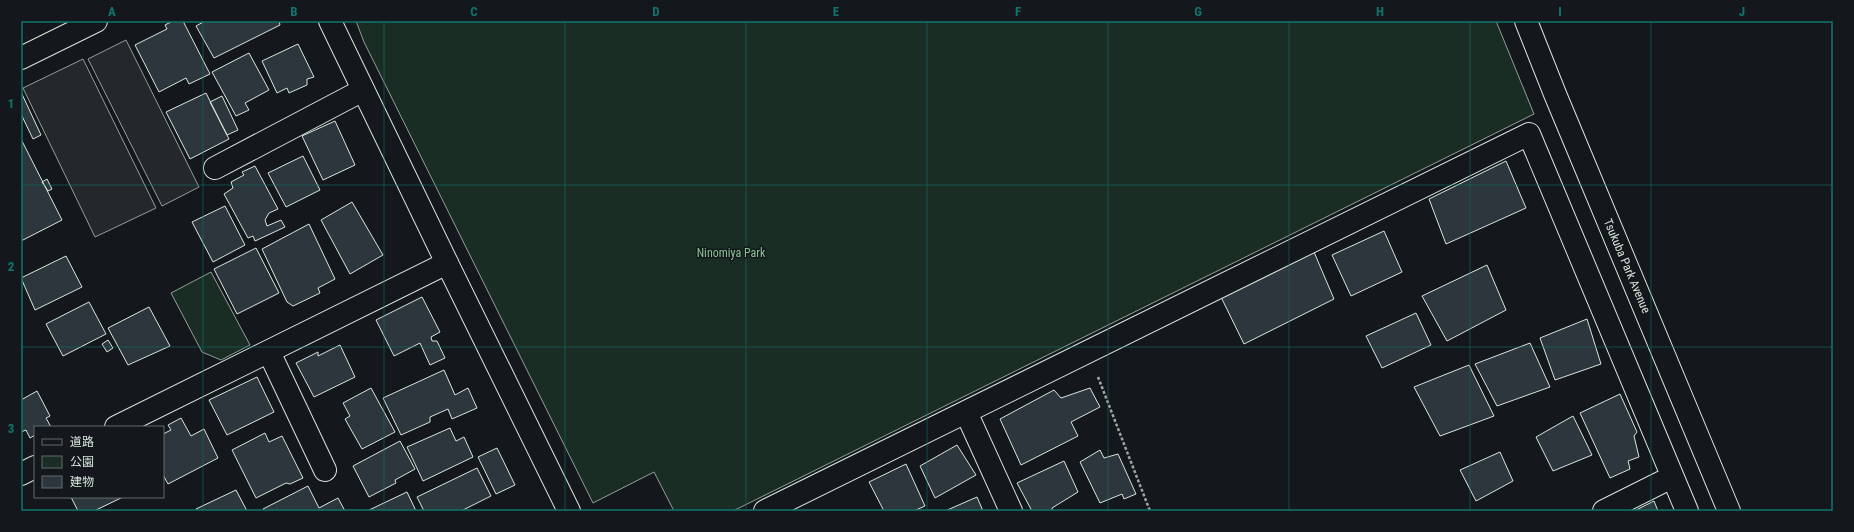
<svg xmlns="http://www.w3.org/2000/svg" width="1854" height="532" font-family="'Roboto Condensed','Noto Sans JP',sans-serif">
<rect width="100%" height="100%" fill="#14181c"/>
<path fill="#1a2d24" stroke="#939e99" d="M356,21h1140l38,93 -801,397h-59l-20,-39 -61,31 -229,-461z
M211,272l39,73 -29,15 -19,-8 -31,-59z"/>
<path fill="#24282b" stroke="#939e99" d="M126,40l73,147 -37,19 -74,-147z
M83,59l73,149 -61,29 -72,-149z"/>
<path fill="#2c363c" stroke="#d8e6dc" d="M173,21h10l27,53 -21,10 -3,-6 -27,14 -24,-47 32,-16 -2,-4z
M205,21h74l1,4 -66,33 -18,-32z
M298,44l16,33 -7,2v6l-18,8 -2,-5 -10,5 -15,-32z
M249,53l20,37 -24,13 4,7 -13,6 -24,-44z
M21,92l20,43 -8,4 -12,-25z
M206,93l23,46 -39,20 -24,-47z
M222,96l16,34 -11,5 -17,-33z
M335,121l20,44 -32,15 -21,-44z
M21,139l41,81 -41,21z
M303,156l17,34 -34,17 -18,-34z
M1506,161l20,47 -80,36 -17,-45z
M255,166l23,43 -9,4 -4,7 2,6 14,-6 4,7 -30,14 -2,-5 -5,2 -24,-44 9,-6 -2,-6 13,-7 -2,-3z
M47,179l5,10 -4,2 -6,-9z
M352,202l31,53 -33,19 -29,-54z
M225,206l20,39 -32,17 -21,-40z
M309,224l26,55 -17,9 2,5 -27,13 -6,-4 -25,-53z
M1384,231l18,41 -51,24 -19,-41z
M256,248l23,45 -42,21 -23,-45z
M1314,252l20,47 -90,45 -23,-47z
M66,256l16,31 -47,23 -14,-32z
M1487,265l19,45 -59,31 -25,-45z
M422,297l18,35 -9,5 1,4h5l8,17 -15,7 -10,-22 -26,13 -18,-36z
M89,302l17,32 -43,22 -17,-32z
M149,307l21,39 -42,19 -20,-37z
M1416,313l15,32 -49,23 -16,-32z
M1587,319l14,45 -46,16 -15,-42z
M108,340l5,8 -6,4 -5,-8z
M1530,343l20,44 -53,19 -22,-42z
M340,345l15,32 -41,20 -18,-34 22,-11v4z
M1469,365l25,51 -54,20 -26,-49z
M444,370l11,25 13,-7 9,20 -25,11 -4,-10 -18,8v5l-29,13 -18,-37z
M257,377l17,35 -47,23 -18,-35z
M371,388l24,44 -33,17 -17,-30 5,-3 -7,-13z
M1090,388l10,19 -29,15 7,14 -57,29 -21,-46 54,-29 7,8z
M37,391l13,25 -4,2 5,9h-16v8l-5,3 -4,-8 -5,2v-32z
M1620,394l17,38 -3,4 5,21 -11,4 2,8 -20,9 -30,-65z
M1573,416l19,39 -39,16 -17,-34z
M181,418l10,18 13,-7 14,29 -50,26 -5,-9v-41l8,-4 -3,-5z
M450,428l6,13 8,-4 9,20 -50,24 -16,-34z
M265,433l4,9 13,-6 21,42 -13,6 -4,-1 -30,15 -24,-48z
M400,441l15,28 -20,11 1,3 -27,14 -16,-31z
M957,445l19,30 -41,23 -15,-32z
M497,448l18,37 -19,9 -18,-37z
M1100,450l4,8 14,-4 18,40 -12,5 -2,-5 -22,9 -20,-41z
M1500,452l13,29 -37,20 -16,-31z
M1064,461l14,31 -26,16v3h-20l-15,-28z
M906,464l19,42 -11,5h-30l-15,-29z
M477,468l14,28 -30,15h-37l-7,-14z
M308,486l11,22 19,-10 7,13h-81l-1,-2z
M236,490l11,21h-51v-2z
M407,492l9,19h-49z
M71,497h52l-29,14h-16z
M977,497l6,14h-38z
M1654,501l4,10h-24z"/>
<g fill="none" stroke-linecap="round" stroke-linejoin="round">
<g stroke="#d8e6dc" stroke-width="24">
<path id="street" d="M1526,21l29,73 174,417
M215,168l148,-78
M269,352l56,118
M966,412l45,99
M116,427l331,-164
M21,474l14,-7
M765,511l764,-377 158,377
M1604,511l68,-34"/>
</g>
<g stroke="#d8e6dc" stroke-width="24">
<path id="secondary" d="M330,21l117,242 122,248
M21,58l75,-37"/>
</g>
<path stroke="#9da8a2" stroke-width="2.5" stroke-dasharray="3 2" stroke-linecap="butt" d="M1098,377l52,134"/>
<use href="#street" stroke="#14181c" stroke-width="22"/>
<use href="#secondary" stroke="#14181c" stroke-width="22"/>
</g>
<path fill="none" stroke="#0f766e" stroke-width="1" stroke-opacity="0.55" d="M203,21v490M384,21v490M565,21v490M746,21v490M927,21v490M1108,21v490M1289,21v490M1470,21v490M1651,21v490M21,185h1812M21,347h1812"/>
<g text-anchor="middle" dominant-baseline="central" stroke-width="3" stroke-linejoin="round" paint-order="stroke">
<g font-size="12" fill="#8ac095" stroke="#14181c">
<text x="731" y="253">Ninomiya Park</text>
</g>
<g font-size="12" fill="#d8e6dc" stroke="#14181c">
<text transform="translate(1627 266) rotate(67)">Tsukuba Park Avenue</text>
</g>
</g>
<rect width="1854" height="532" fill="none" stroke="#14181c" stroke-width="44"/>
<rect x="34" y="426" width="130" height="72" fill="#14181c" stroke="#626a69"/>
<rect x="42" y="439" width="20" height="6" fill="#14181c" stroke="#626a69"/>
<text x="70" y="446" font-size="12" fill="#d8e6dc">道路</text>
<rect x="42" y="456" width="20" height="12" fill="#1a2d24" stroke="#626a69"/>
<text x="70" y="466" font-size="12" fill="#d8e6dc">公園</text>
<rect x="42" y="476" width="20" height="12" fill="#2c363c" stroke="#626a69"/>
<text x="70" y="486" font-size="12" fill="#d8e6dc">建物</text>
<rect x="22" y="22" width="1810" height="488" fill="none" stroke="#0f766e" stroke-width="1.5"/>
<g font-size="13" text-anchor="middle" font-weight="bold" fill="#0f766e">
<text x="112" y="16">A</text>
<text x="294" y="16">B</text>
<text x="474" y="16">C</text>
<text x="656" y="16">D</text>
<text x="836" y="16">E</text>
<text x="1018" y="16">F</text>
<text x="1198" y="16">G</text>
<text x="1380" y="16">H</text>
<text x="1560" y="16">I</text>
<text x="1742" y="16">J</text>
<text x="11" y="108">1</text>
<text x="11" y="271">2</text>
<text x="11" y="433">3</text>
</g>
</svg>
